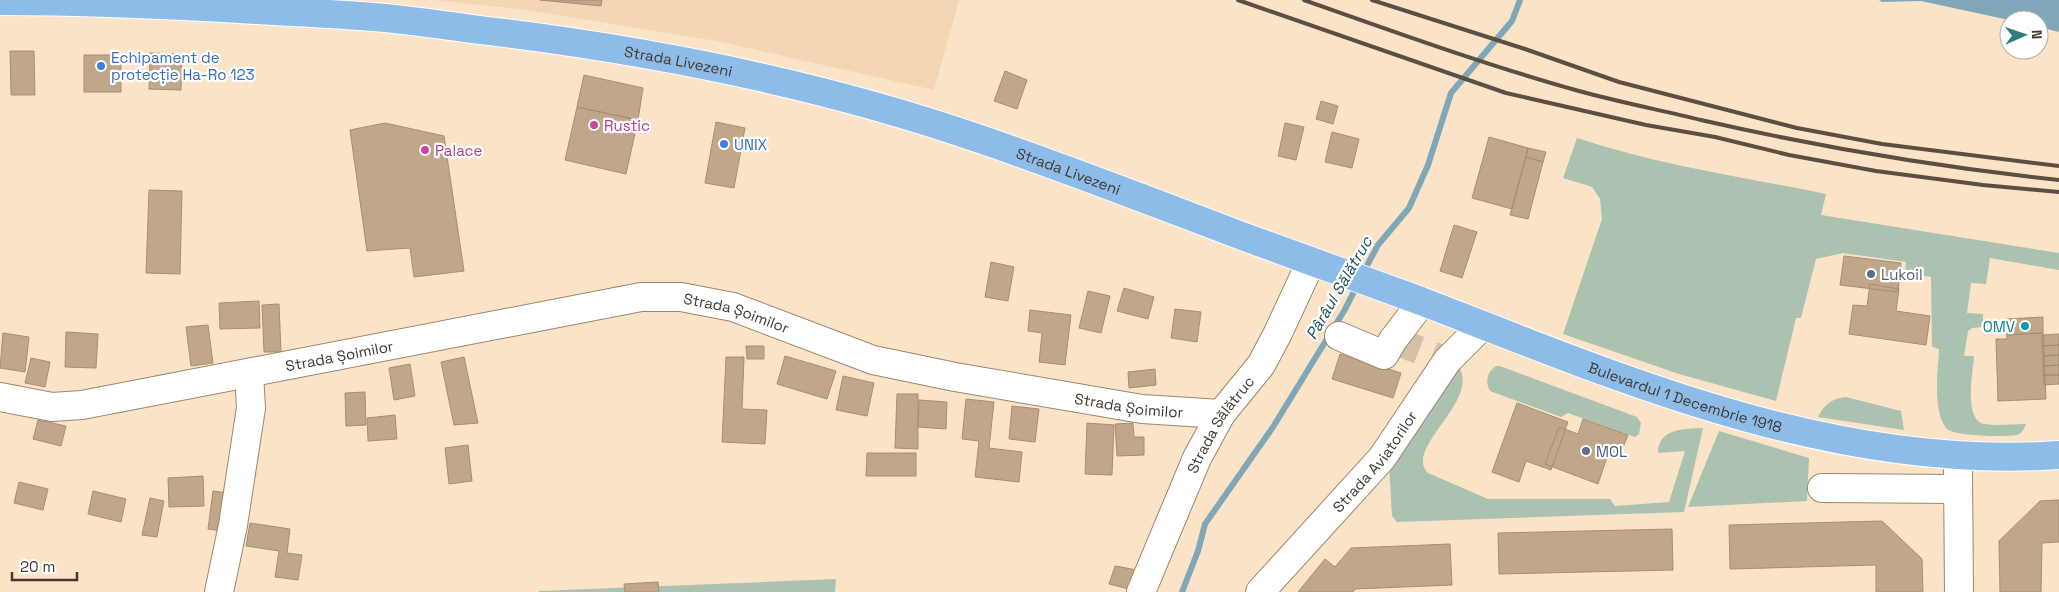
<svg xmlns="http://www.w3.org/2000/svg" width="2059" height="592" font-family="'Space Grotesk',sans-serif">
<rect width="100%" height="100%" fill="#fae3c7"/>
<path fill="#f3d7b4" d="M432,0h527l-25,90 -217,-49 -198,-32z"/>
<path fill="#abc2b1" d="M1577,138c81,27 166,39 249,56l-5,21 238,38v17l-69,-12 -4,26 -15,-1 -4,30 16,1v13l-11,1 -4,3 -4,25h10c-1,16 -11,65 11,68 12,2 26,0 39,0h2c-2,4 -3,8 -7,10 -7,4 -66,2 -72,-5 -15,-17 -9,-59 -8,-80l-7,-2 -1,-70 -26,-4 1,-11 -63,-9 -27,6 -15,59h-5l-20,83 -97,-27 -116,-40 39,-115 -2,-20 -8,-12 -29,-9z
M1496,366h4l137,51 4,6 -2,11 -4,3 -67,-24 -7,4 -71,-26c-5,-9 -3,-19 6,-25z
M1459,367c21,35 -56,81 -31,106l60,26h122l5,7 54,-4 16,-51 -27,2c0,-25 27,-24 45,-25l-19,84 -287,10 -5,-6 -3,-52z
M1846,397l55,14 3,19 -86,-13c5,-12 15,-19 28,-20z
M1719,431l90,27 -2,43 -119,6z
M836,579l-1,13h-296v-1z"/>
<path fill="#7fa7b7" d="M1879,0h180v32l-20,-5v-7h-30l-88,-19 -39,1z"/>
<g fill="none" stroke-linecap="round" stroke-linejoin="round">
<path stroke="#7fa7b7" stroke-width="6" d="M1363,273l15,-28 31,-37 19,-43 23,-72 61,-72 8,-21
M1182,592l16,-41 7,-27 68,-97 71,-116 14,-27"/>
</g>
<path fill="#c0a78a" stroke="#a58e75" d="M540,0h62l-1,6z
M10,51h24l1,44h-24z
M150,53l32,1 -1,36 -32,-1z
M84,55h37v37h-37z
M1005,71l22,9 -10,29 -23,-8z
M584,75l59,13 -5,32 -61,-13z
M1321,101l17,5 -5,18 -17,-5z
M577,107l61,13 -12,54 -61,-14z
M716,122l29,6 -11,60 -29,-5z
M385,123l59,13 20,135 -50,6 -4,-29 -43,3 -17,-121z
M1285,123l19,4 -8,33 -18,-4z
M1332,132l27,7 -7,29 -27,-6z
M1489,137l39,11 -16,61 -40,-11z
M1528,148l18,4 -3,10 -17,-5z
M1526,157l17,5 -15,57 -18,-4z
M149,190l33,1 -2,83 -34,-1z
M1454,225l23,7 -15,46 -22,-7z
M1844,256l57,7 -3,29 -58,-7z
M991,262l23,5 -6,34 -23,-4z
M1870,284l29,5 -3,22 34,5 -4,29 -77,-11 4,-29 14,1z
M1124,288l30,9 -6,22 -31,-8z
M1088,291l22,5 -9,37 -22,-5z
M259,301l1,27 -40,1 -1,-26z
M279,304l2,48h-17l-2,-47z
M1175,309l26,3 -4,30 -26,-4z
M1030,310l41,5 -6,50 -26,-3 3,-29 -14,-2z
M2043,317v16l-36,2 -1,-16z
M208,325l5,38 -22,3 -5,-39z
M66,332l32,2 -2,34 -31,-1z
M3,333l26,4 -4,35 -25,-4z
M2043,333l3,66 -48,2 -2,-62h11v-4z
M2059,334v11l-17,1v-11z
M2059,345v10l-16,1 -1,-10z
M746,346h18v13h-17z
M1340,354l61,19 -8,25 -61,-19z
M2059,355v10l-16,1v-10z
M785,356l51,15 -9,28 -50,-15z
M464,357l14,66 -24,2 -13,-63z
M726,357h18l-2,52 25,1 -2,34 -43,-2z
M31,358l19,4 -5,25 -20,-4z
M410,364l5,32 -21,4 -5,-32z
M2059,365v10h-16v-9z
M1155,369l1,16 -27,3 -1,-16z
M2043,375h16v9l-15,1z
M843,376l31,7 -7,33 -31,-6z
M365,392l1,33 -20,1 -1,-33z
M897,394h21v55l-23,-1z
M966,399l28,3 -5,46 33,4 -3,30 -44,-5 4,-36 -17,-2z
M919,400l28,2 -1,27 -28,-2z
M1517,403l51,19 -17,48 -25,-9 -7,21 -27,-10z
M1012,406l27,3 -4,33 -26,-3z
M395,415l2,24 -29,2 -1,-23z
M1583,419l45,16 -8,20 -11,-4 -11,33 -53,-20 14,-37 19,7z
M38,420l28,6 -5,20 -28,-7z
M1087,423l27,2 -2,50 -27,-1z
M1133,423l1,14h10v18l-27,1 -2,-32z
M468,445l4,36 -23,3 -4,-36z
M867,453h49v23h-50z
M203,476l1,30 -35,1 -1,-29z
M19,482l29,7 -5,21 -29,-7z
M93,491l33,8 -5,23 -33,-8z
M213,491l15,2 -5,38 -15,-2z
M150,498l14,3 -7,36 -15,-2z
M2059,500v42l-17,1 -1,49h-41l-1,-51 41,-40z
M1882,521l40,38 1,33h-47v-27l-146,4 -1,-44z
M250,523l40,6 -3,24 15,2 -4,25 -23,-3 4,-26 -33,-5z
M1672,529l1,41 -174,4 -1,-41z
M1450,544l2,41 -97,4 -2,3h-55l27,-33 10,8 16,-19z
M1115,566l22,4 -4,20 -24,-6z
M658,582l1,10h-34l-1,-8z"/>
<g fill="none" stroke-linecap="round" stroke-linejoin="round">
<path stroke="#d5c1a8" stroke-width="28" stroke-dasharray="28 14" stroke-linecap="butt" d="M1393,340l54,21"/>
<g stroke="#9b866c" stroke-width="30">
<g id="minor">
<path d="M1339,336l45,19 9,-15 29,-38"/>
<path id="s1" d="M0,397l52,10 30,-2 559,-108h40l52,10 140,53 82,17 187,32 79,5"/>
<path d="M1958,471l1,121"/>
<path d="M1822,488l136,1"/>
<path d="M219,592l14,-67 18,-117 -2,-35"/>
<path id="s2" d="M1141,592l56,-134 24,-44 40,-49 16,-30 34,-73"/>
<path id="s3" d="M1260,592l122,-134 65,-97 35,-35"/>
</g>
</g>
<g stroke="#fff" stroke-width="30">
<g id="major">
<path id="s4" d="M0,1c85,0 171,4 256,9 39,2 78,4 118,7 35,3 70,8 106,13 169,20 338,53 500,109 91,31 180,66 270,100 57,21 114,41 171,62 203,79 415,170 638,154"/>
</g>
</g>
<use href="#minor" stroke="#fff" stroke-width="28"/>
<use href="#major" stroke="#8ebce9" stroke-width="28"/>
<path stroke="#5a4f42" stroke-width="4" d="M1238,0l268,93 140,32 69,12 74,18 87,16 107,14 76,7
M1304,0c91,32 182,65 275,91 40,11 81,19 122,29 118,27 237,47 358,60
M1372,0l153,49 94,33 178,46 85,16 177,22"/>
</g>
<g fill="#3f7fe0" stroke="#fff" stroke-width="2">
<circle cx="101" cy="66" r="5"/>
<circle cx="724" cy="144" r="5"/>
</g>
<g fill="#d1479c" stroke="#fff" stroke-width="2">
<circle cx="594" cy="125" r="5"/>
<circle cx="425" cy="150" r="5"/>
</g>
<g fill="#5c6f8a" stroke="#fff" stroke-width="2">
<circle cx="1871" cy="274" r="5"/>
<circle cx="1586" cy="451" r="5"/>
</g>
<circle fill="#0f9aa8" stroke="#fff" stroke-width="2" cx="2025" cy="326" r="5"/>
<g text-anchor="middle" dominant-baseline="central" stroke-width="4.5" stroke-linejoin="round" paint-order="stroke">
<g font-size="15" fill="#366cbe" stroke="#fff" text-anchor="start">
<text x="111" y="57">Echipament de<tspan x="111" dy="17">protecție Ha-Ro 123</tspan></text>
<text x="734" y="144">UNIX</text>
</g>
<g font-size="15" fill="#41382d" stroke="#fff">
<text stroke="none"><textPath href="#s4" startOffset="682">Strada Livezeni</textPath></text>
<text stroke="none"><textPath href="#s4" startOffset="1088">Strada Livezeni</textPath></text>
<text stroke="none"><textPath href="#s1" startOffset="750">Strada Șoimilor</textPath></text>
<text stroke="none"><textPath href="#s1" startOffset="345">Strada Șoimilor</textPath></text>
<text stroke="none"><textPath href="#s4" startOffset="1745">Bulevardul 1 Decembrie 1918</textPath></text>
<text stroke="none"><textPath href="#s1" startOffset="1155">Strada Șoimilor</textPath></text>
<text stroke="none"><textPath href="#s2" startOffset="186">Strada Sălătruc</textPath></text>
<text stroke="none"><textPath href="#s3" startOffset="174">Strada Aviatorilor</textPath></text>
</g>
<g font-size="15" fill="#b23c85" stroke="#fff" text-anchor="start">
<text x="604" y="125">Rustic</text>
<text x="435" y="150">Palace</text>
</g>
<g font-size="15" fill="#4e5e75" stroke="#fff" text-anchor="start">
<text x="1881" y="274">Lukoil</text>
<text x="1596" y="451">MOL</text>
</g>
<g font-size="15" fill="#0d838f" stroke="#fff" text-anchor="end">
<text x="2015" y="326">OMV</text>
</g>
<g font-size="16" font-style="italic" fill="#174e60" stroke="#fff">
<text transform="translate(1339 288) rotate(-60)">Pârâul Sălătruc</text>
</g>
</g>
<g transform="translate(2024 35) rotate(88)"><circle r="24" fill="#ffffff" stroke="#b3afab"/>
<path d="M0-4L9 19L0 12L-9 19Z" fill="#347c79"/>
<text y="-8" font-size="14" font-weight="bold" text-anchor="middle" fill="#41382d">N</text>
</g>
<path d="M12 572v8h65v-8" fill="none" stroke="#41382d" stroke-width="2.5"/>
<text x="20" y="572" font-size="15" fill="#41382d" stroke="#ffffff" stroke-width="4" paint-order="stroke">20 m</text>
</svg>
